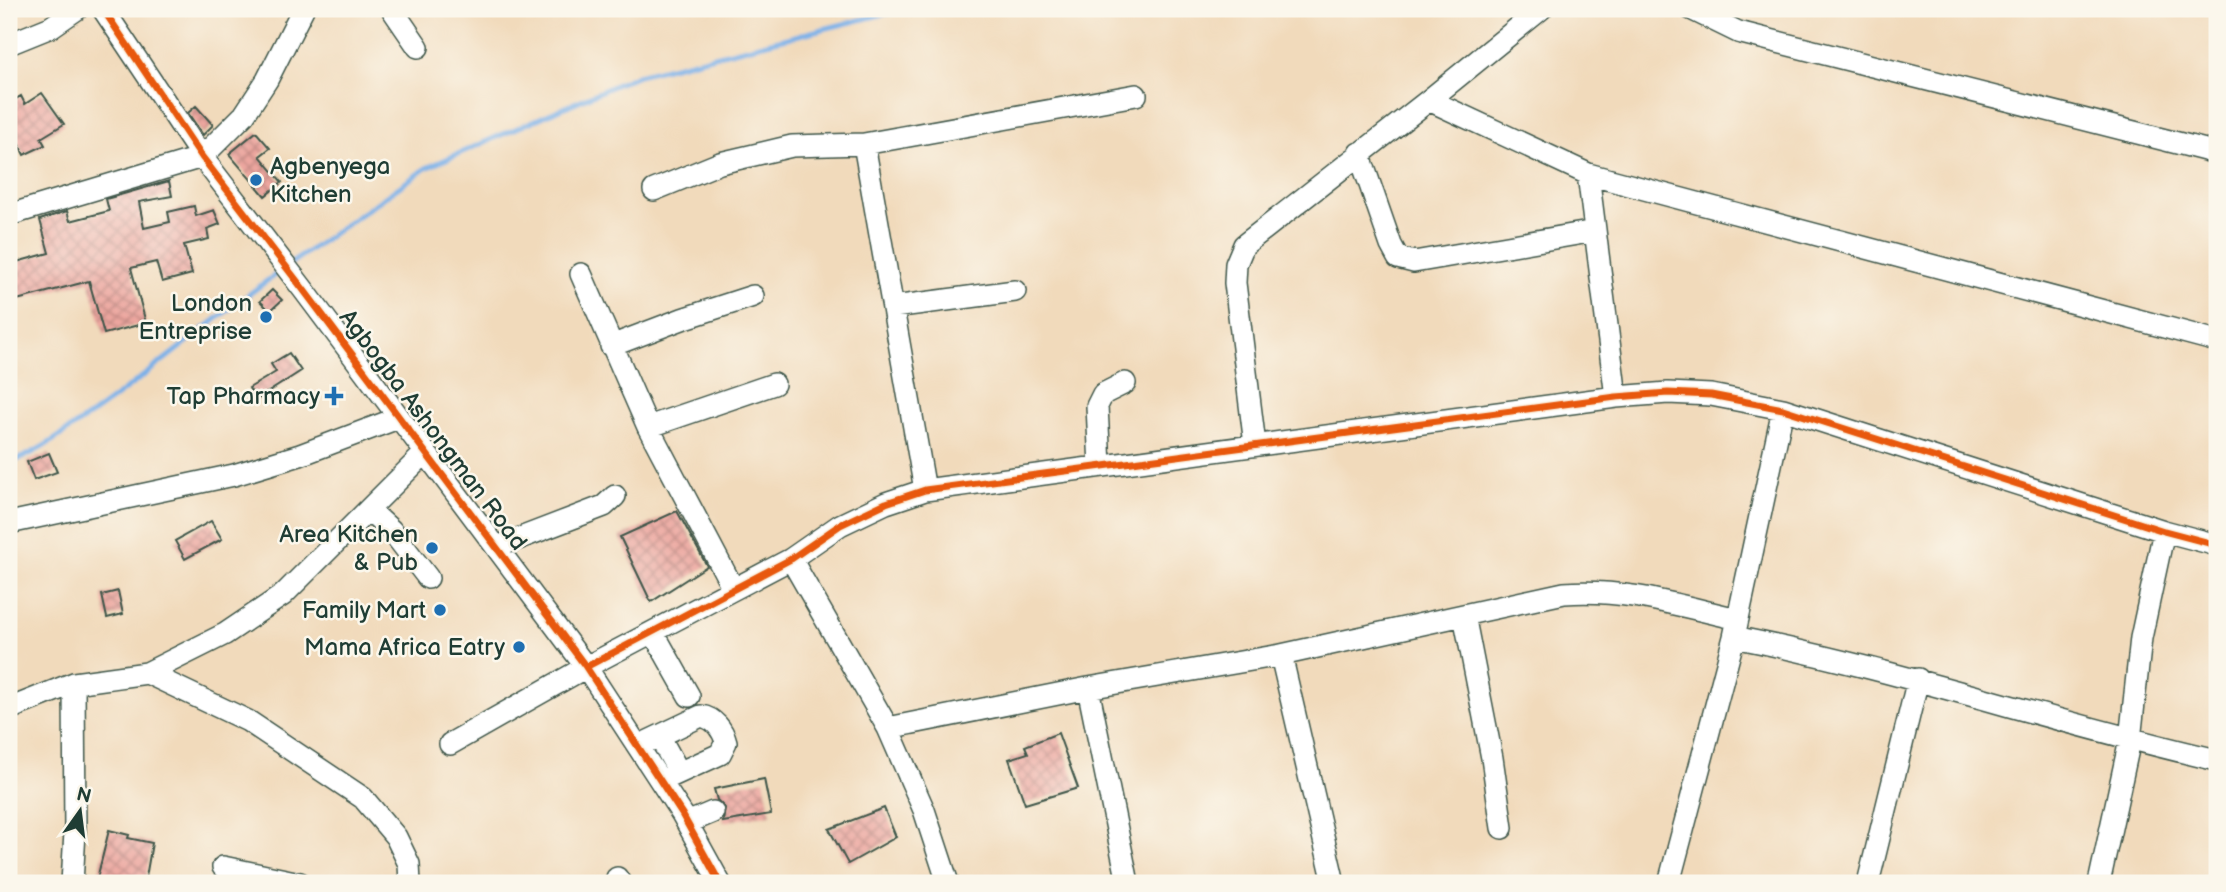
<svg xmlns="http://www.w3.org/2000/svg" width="2226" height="892" font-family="'Balsamiq Sans',sans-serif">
<defs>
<pattern id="building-cross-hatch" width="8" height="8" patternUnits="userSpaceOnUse" patternTransform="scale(1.75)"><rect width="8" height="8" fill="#eca69f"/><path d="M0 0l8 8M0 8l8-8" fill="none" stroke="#bf8882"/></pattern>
</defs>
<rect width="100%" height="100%" fill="#fbf7ec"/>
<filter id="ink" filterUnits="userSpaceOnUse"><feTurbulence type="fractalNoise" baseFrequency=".0143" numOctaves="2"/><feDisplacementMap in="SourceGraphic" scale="14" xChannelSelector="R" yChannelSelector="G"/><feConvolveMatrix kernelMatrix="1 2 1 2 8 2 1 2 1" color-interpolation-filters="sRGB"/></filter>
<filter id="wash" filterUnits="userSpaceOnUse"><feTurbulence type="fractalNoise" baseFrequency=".00686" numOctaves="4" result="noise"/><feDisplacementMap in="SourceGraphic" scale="28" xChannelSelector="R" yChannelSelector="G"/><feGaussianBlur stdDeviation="1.57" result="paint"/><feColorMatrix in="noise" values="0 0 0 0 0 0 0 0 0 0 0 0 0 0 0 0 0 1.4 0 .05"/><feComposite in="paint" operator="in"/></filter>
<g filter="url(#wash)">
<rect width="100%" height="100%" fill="#f1dabb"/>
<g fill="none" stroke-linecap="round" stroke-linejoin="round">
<path stroke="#7ab0e8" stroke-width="5" d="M290,264l136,-96 212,-93 266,-66
M9,463c33,-12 54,-30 83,-49 65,-46 125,-98 190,-144"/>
</g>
<g id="blocks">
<path fill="url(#building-cross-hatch)" d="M42,93l22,31 -23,14 4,7 -21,10 -11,-22 -4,3v-33l12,-7 4,8z
M196,106l17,19 -10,10 -15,-22z
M256,132l14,16 -10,8 22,26 -17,14 -36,-42z
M169,181l3,15 -33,6 5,26 26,-6 -2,-10 26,-6 2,10 18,-6 6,14 -13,5 2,10 -25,6 8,29 -30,8 -6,-20 -25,6 15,55 -42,11 -15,-53 -76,20 -4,-17v-20l40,-11 -9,-33 27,-9 3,10 39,-10 -3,-12z
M272,290l10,10 -12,11 -10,-10z
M289,353l12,18 -45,29 -7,-12 27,-16 -5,-8z
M49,453l8,19 -23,8 -7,-18z
M677,511l30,55 -56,36 -31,-65z
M211,521l11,18 -37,20 -10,-18z
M118,591l5,23 -16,4 -5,-23z
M1058,733l20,55 -53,16 -16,-45 19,-6 -3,-7z
M764,779l7,35 -48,8 2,-14 -8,-8 -3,-11z
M884,808l12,29 -48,27 -19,-35z
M109,830l20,5 -1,3 24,5 -7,40 -27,-2v2h-22z"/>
</g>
</g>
<g filter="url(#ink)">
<use href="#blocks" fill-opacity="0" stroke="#3e5548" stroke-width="2"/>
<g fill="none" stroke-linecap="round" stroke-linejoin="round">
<g stroke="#3e5548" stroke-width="24">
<path id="minor" d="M103,9l99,148 101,132 283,378 96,147 38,69
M392,9l26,38
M1691,9l47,23 479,121
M9,44l42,-17 26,-18
M1429,100l159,74 629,167
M864,144l61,346
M1359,153l32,92 7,13 16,4 181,-31
M1588,174l28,223
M654,190l66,-27 72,-17 72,-2 272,-49
M9,215l193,-58 42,-42 23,-35 36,-71
M581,274l67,153 85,161
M893,307l122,-16
M611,346l71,-27 71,-23
M648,427l126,-43
M1255,445l-20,-162 1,-19 8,-19 185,-145 112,-91
M1100,466l-3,-60 6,-12 22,-11
M369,510l22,20 37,48
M9,523l225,-48 66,-20 98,-37
M497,547l107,-41 11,-10
M791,559l97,169 36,82 24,73
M1464,615l28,143 10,70
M653,632l36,64
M1734,637c163,32 321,86 483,123
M1281,655l53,228
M147,673l101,48 115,77 33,39 13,27 1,19
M1088,688l40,195
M9,709l65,-26 73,-10 78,-39 58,-39 143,-143
M888,728l200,-40 193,-33 283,-62c60,-5 116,13 174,26
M659,736l20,36
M450,744l136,-77 205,-108 49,-34 46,-22 39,-13 691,-93 52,-4 43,2 72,14 381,122 53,14
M638,746l63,-30c13,2 22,14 25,26l-6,12 -59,27
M687,823l26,-11
M223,867l77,16
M617,878l3,5
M72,883l3,-51 -1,-149
M1669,883l65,-246 49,-228
M1868,883l50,-204
M2099,883l31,-143 11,-102 23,-107"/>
</g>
<use href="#minor" stroke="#fff" stroke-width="21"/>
<g stroke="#fbf7ec" stroke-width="11">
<path id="cycleway" d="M103,9l99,148 101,132 283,378 96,147 38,69
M586,667l205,-108 49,-34 46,-22 39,-13 691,-93 52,-4 43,2 72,14 381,122 53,14"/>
</g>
<use href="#cycleway" stroke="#e8590c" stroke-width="7"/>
</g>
</g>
<g fill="#1f6fb2" stroke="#fbf7ec" stroke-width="2.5">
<circle cx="256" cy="180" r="7"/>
<circle cx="266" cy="317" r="7"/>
<path d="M330.5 385.5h7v7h7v7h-7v7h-7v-7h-7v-7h7z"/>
<circle cx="432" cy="548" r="7"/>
<circle cx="440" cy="610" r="7"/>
<circle cx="519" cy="647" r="7"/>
</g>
<g text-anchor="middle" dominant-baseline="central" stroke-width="5" stroke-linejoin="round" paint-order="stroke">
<g font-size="24" fill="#1f3d34" stroke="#fbf7ec" text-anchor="end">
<text x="270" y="166" text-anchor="start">Agbenyega<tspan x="270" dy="28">Kitchen</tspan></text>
<text x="252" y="303">London<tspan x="252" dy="28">Entreprise</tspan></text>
<text x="320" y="396">Tap Pharmacy</text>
<text x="418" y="534">Area Kitchen<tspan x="418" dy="28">&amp; Pub</tspan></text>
<text x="426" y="610">Family Mart</text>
<text x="505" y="647">Mama Africa Eatry</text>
</g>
<g font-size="24" fill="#1f3d34" stroke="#fbf7ec">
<text transform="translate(433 430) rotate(53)">Agbogba Ashongman Road</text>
</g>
</g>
<rect width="2226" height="892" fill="none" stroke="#fbf7ec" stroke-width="35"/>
<g transform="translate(80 811) rotate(14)" stroke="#fbf7ec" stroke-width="5" paint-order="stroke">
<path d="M0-5L12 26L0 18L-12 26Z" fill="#1f3d34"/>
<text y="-10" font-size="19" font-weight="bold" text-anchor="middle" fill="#1f3d34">N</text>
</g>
</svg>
